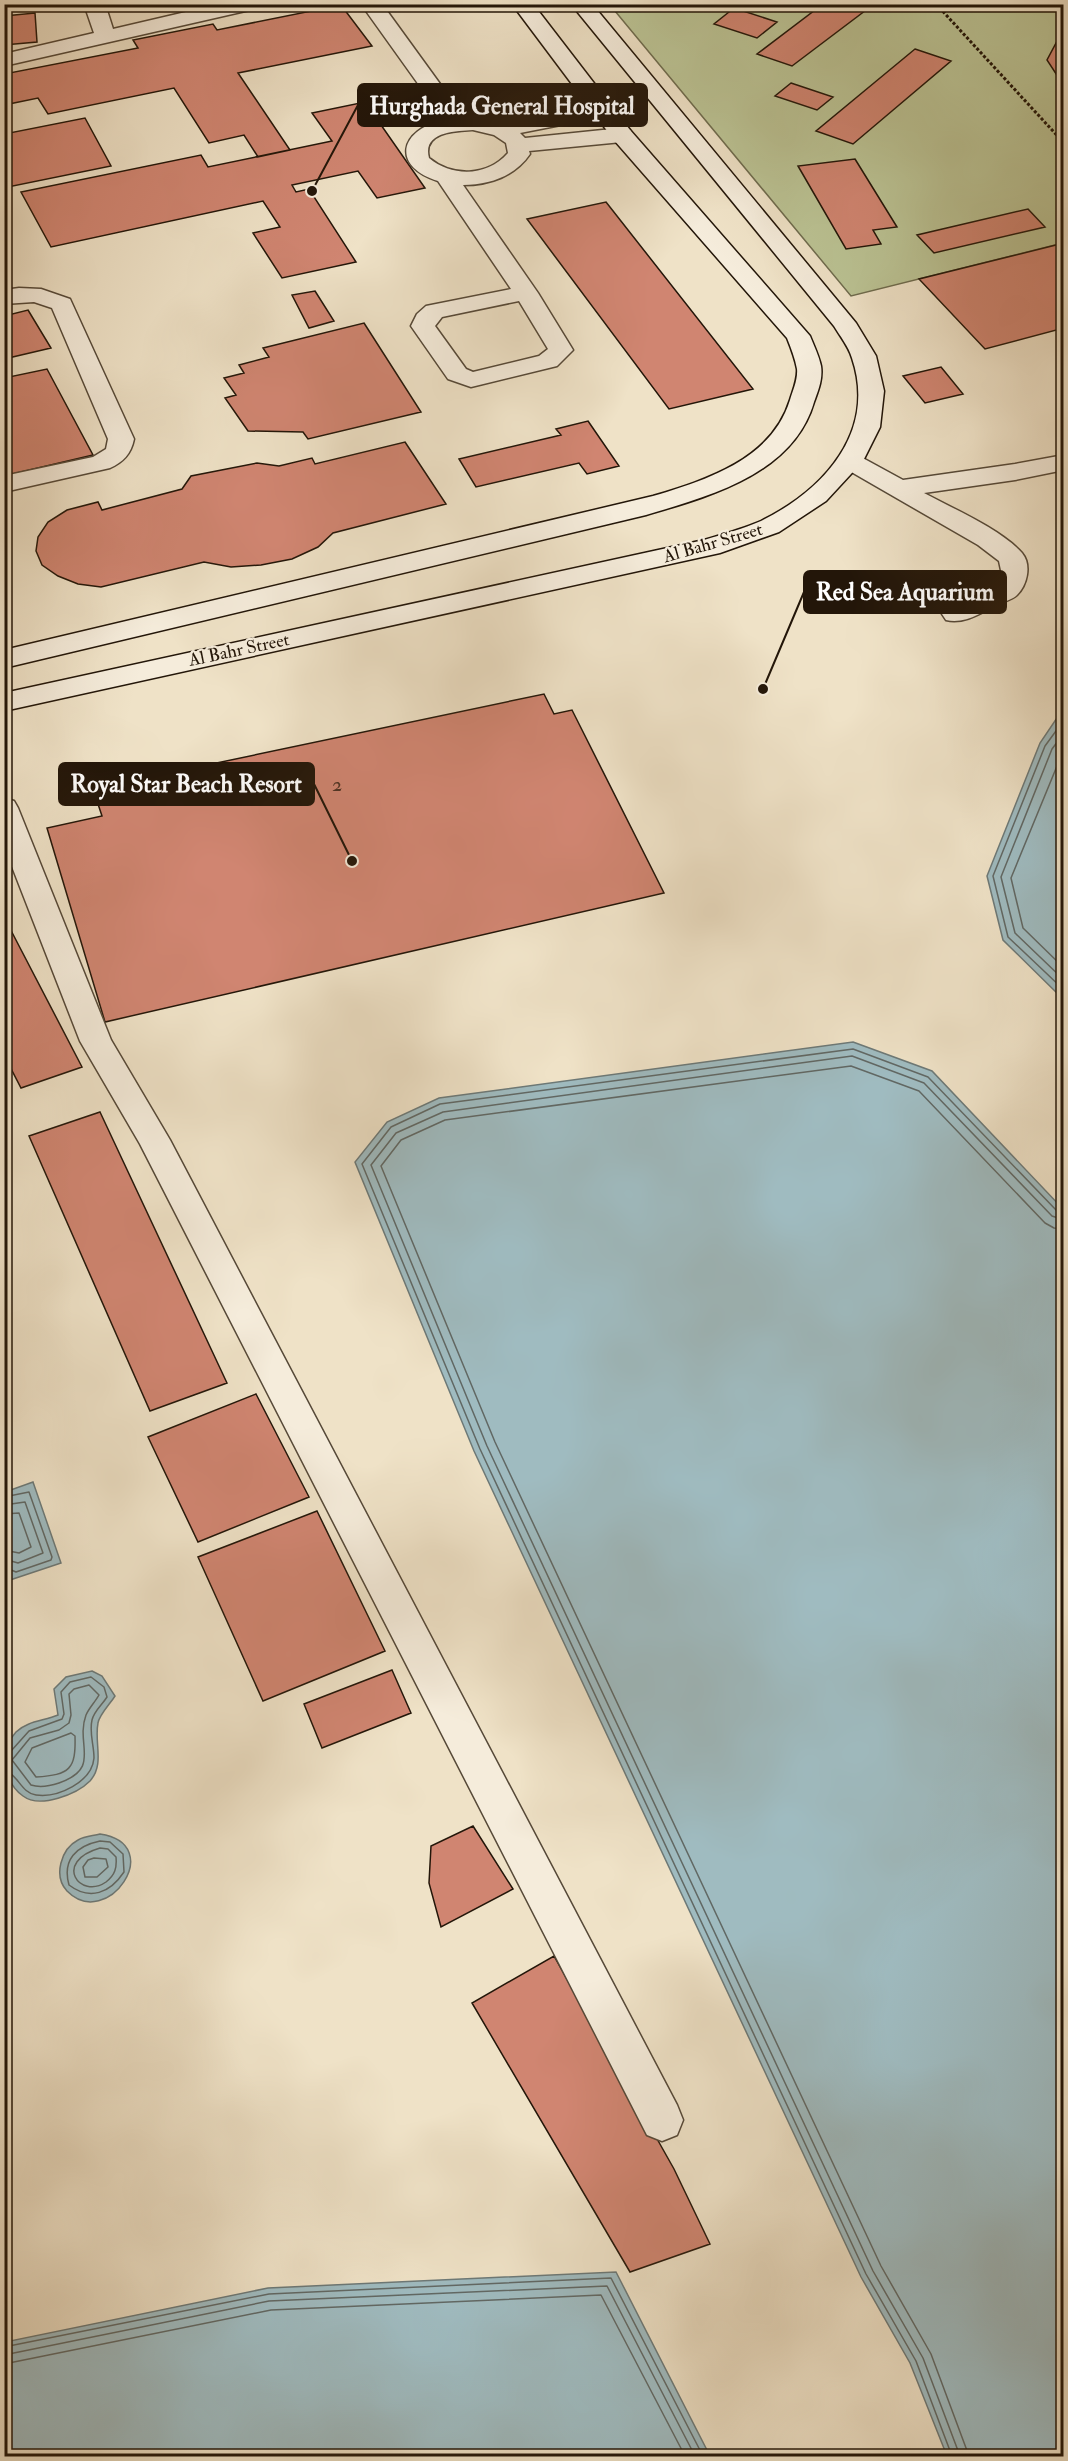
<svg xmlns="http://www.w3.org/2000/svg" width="1068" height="2461" font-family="'IM FELL Double Pica',serif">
<rect width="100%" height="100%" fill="#efe2c7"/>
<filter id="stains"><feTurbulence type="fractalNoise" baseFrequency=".00333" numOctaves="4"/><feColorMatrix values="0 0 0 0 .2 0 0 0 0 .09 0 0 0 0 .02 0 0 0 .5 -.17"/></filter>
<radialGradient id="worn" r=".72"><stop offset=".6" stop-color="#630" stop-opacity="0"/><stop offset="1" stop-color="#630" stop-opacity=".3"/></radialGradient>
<path fill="#bbc394" stroke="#6f6c4e" stroke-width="1.5" d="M610,5h453v238l-212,53z"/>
<path fill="#9fbbc0" stroke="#6d7977" stroke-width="1.5" d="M1063,709v290l-60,-59 -16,-64 53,-133z
M853,1042l79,29 131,138v1247h-116l-37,-93 -49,-86 -387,-826 -119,-289 32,-40 52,-24z
M33,1482l28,81 -51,17 -5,-15v-73z
M92,1671l10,5 13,20c-5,8 -16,19 -17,27 -4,20 7,41 -8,58 -13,13 -50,28 -67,15 -20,-14 -23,-47 -7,-64 11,-11 28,-11 42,-17l-4,-26 12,-12z
M100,1834c68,10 7,98 -33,57 -14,-15 -6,-42 11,-51 7,-4 15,-4 22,-6z
M616,2272l94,184h-705v-114l263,-54z"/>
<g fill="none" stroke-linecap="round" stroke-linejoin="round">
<path stroke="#616864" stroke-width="1.5" d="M1064,720l-19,26 -52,130 15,61 56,53
M1064,733l-12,16 -51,128 14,56 49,47
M1064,749l-53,129 12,50 41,40
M4,1497l25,-5 23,65 -1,3 -35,12 -12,-5
M4,1505l21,-3 18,51 -25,10 -14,-4
M4,1514l15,-1 12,34 -12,6 -15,-3
M89,1685l10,10c-4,7 -10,13 -13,20 -11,30 16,53 -27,68 -9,3 -19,5 -28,2l-19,-25 18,-22 29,-8 10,-7 2,-8 -2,-21 5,-5z
M71,1733l4,3c1,33 -5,39 -39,41l-11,-15 7,-14z
M4,1753l7,-2 18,-20 33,-12 2,-5 -3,-22 9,-10 21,-5 13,10 3,10c-5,8 -13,14 -15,23 -3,13 2,25 2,38 -2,24 -36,40 -58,37 -15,-2 -18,-21 -32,-25
M100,1841l10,1 13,12 1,18c-14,21 -34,29 -55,13 -7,-25 7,-39 31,-44z
M100,1848l8,1 8,8c1,11 -1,18 -10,25 -26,18 -54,-20 -6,-34z
M94,1858l12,1 2,8 -11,10h-12l-2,-10 5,-7z
M4,2347l265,-53 342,-16 92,178
M4,2355l265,-54 338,-15 88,170
M4,2364l267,-54 330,-15 84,161
M952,2456l-36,-95 -50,-87 -386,-825 -118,-285 29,-37 49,-23 413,-55 75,28 129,134 7,2
M960,2456l-37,-98 -50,-87 -386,-825 -116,-281 25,-32 47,-21 409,-56 72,27 128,133 12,4
M969,2456l-38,-102 -50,-88 -386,-824 -114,-276 20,-26 44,-20 406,-54 68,25 126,132 9,5 10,1"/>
</g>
<path fill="#d08571" stroke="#231609" stroke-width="1.5" d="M823,4h51l-82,62 -35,-12z
M341,5l31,41 -134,27 52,77 -32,7 -14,-22 -35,8 -35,-55 -126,26 -10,-16 -34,7v-31l134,-26 -5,-8 80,-16 4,6z
M734,8l43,14 -20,16 -43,-14z
M35,13l2,29 -33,3v-29z
M1064,28v58l-17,-26z
M915,49l36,12 -98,83 -37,-13z
M791,83l42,14 -16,13 -42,-14z
M365,102l60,86 -48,10 -19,-27 -66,14 4,7 13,-3 47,73 -74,16 -29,-45 27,-6 -17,-26 -212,46 -30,-55 180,-37 7,12 124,-26 -20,-28z
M85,118l26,48 -103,21 -4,-6v-47z
M855,159l42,68 -24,3 8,14 -35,5 -48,-83z
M606,202l147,187 -84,20 -142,-190z
M1028,209l17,18 -111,26 -17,-18z
M1064,243v85l-79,21 -66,-70z
M315,291l19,30 -25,7 -17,-33z
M28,310l23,38 -47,11v-43z
M364,323l57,89 -113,27 -5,-7 -55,-1 -23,-33 11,-3 -12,-17 20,-5 -5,-8 30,-8 -6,-9z
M941,367l22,27 -38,9 -22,-27z
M47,369l46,86 -89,21v-98z
M588,421l31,45 -32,8 -8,-11 -103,24 -17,-28 102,-24 -5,-6z
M405,442l41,62 -113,29 -15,14 -26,12 -31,6 -30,2 -27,-5 -103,25 -23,-3 -20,-8 -16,-11 -6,-14 2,-14 10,-15 19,-12 31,-8 4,8 80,-21 9,-13 66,-13 22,3 33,-8 3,6z
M544,694l10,20 18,-4 92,183 -559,129 -58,-194 55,-12 -9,-27z
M4,917l78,150 -61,21 -17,-33z
M100,1112l127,271 -77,28 -121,-275z
M256,1394l53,103 -111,45 -50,-105z
M317,1511l68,140 -122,50 -65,-144z
M392,1670l19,43 -89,35 -18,-44z
M473,1826l40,63 -72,38 -12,-44 2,-37z
M554,1956l120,213 36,75 -80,28 -158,-269z"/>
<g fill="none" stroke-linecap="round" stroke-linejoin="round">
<g stroke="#564938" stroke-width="3">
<path id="lane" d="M84,4h21l8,25 107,-25h40l-3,4 -7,2 -246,56v-12l90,-21z
M361,4h21l82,113 9,-1 37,9 2,-4 8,-2 84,-16 8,2 3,5 -3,5 -92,18 5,5 97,-10 8,2 3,5 -3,5 -8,2 -93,9 1,3c-15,22 -40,31 -67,31l75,108 35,57 -16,16 -86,21 -23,-8 -37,-53 6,-12 9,-8 85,-17 -73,-108c-47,-15 -39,-51 6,-61zM473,130l21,5 12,8 2,10c-21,24 -56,24 -79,5 -7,-26 26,-27 44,-28zM519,301l29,48 -9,7 -66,16 -7,-3 -31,-43 7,-9z
M19,288l22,1 29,10 64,140c-3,15 -11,23 -24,29l-106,24v-16l89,-19 13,-8 2,-10 -56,-131 -18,-6 -30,2v-14z
M850,453l9,3 44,24 112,-16 49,-9v15l-49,10 -91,13c28,15 78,37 98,60 10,12 5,32 -5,42 -4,4 -11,6 -16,8 -17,8 -36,22 -55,17l-4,-6 4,-6 51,-23 5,-10 -3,-14 -21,-16 -137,-79 -4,-5 4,-5z
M4,798l10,3 4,7 93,232 59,100 507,965 6,15 -6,15 -15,6 -15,-6 -507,-991 -60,-103 -76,-195z"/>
</g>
<g stroke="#231609" stroke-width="3">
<path id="secondary" d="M512,4h21l97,126 180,206c4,10 9,20 11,30 2,13 -3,25 -7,36 -21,72 -104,94 -168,113l-642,153v-18l649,-154c54,-16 119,-37 137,-96 3,-10 8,-21 7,-31 -2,-11 -6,-21 -10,-31l-173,-198z
M571,4h21l264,319 20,33 8,35 -4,36 -17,34 -37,40 -47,31 -59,21 -716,158v-18l700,-153c19,-6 39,-11 57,-19 63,-31 116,-89 91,-163 -3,-11 -12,-22 -18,-32z"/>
</g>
<path stroke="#231609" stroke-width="3" stroke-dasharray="3 2" stroke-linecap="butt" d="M936,4l128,139
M4,245l7,13"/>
<use href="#lane" fill="#f5ecdb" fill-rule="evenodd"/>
<use href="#secondary" fill="#f5ecdb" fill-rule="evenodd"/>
</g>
<g text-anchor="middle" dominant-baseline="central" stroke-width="4.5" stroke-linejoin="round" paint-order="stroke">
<g font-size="18" fill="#231609" stroke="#f5ecdb">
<text transform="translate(713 543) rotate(-16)">Al Bahr Street</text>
<text transform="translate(239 650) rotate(-12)">Al Bahr Street</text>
</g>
<g font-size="20" fill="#4e3223">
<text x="337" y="784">2</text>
</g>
</g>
<path fill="none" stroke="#231609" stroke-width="2" d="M312 191L358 105M763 689L804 592M352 861L314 784"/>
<g fill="#231609" stroke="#f5ecdb" stroke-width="2">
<circle cx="312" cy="191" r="6"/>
<circle cx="763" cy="689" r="6"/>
<circle cx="352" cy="861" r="6"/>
</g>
<g fill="#231609" stroke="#231609" stroke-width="2">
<rect x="358" y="84" width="289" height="42" rx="6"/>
<rect x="804" y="571" width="202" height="42" rx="6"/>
<rect x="59" y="763" width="255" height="42" rx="6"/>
</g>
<g font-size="24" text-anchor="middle" font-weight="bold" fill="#fff">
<text x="502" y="114">Hurghada General Hospital</text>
<text x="905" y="600">Red Sea Aquarium</text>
<text x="186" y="792">Royal Star Beach Resort</text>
</g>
<rect width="1068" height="2461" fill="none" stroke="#efe2c7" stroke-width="24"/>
<rect x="6" y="6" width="1056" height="2449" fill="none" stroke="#231609" stroke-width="3"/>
<rect x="12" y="12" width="1044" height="2437" fill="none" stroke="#231609" stroke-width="1.5"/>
<rect width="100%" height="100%" filter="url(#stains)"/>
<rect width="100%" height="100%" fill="url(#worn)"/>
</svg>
